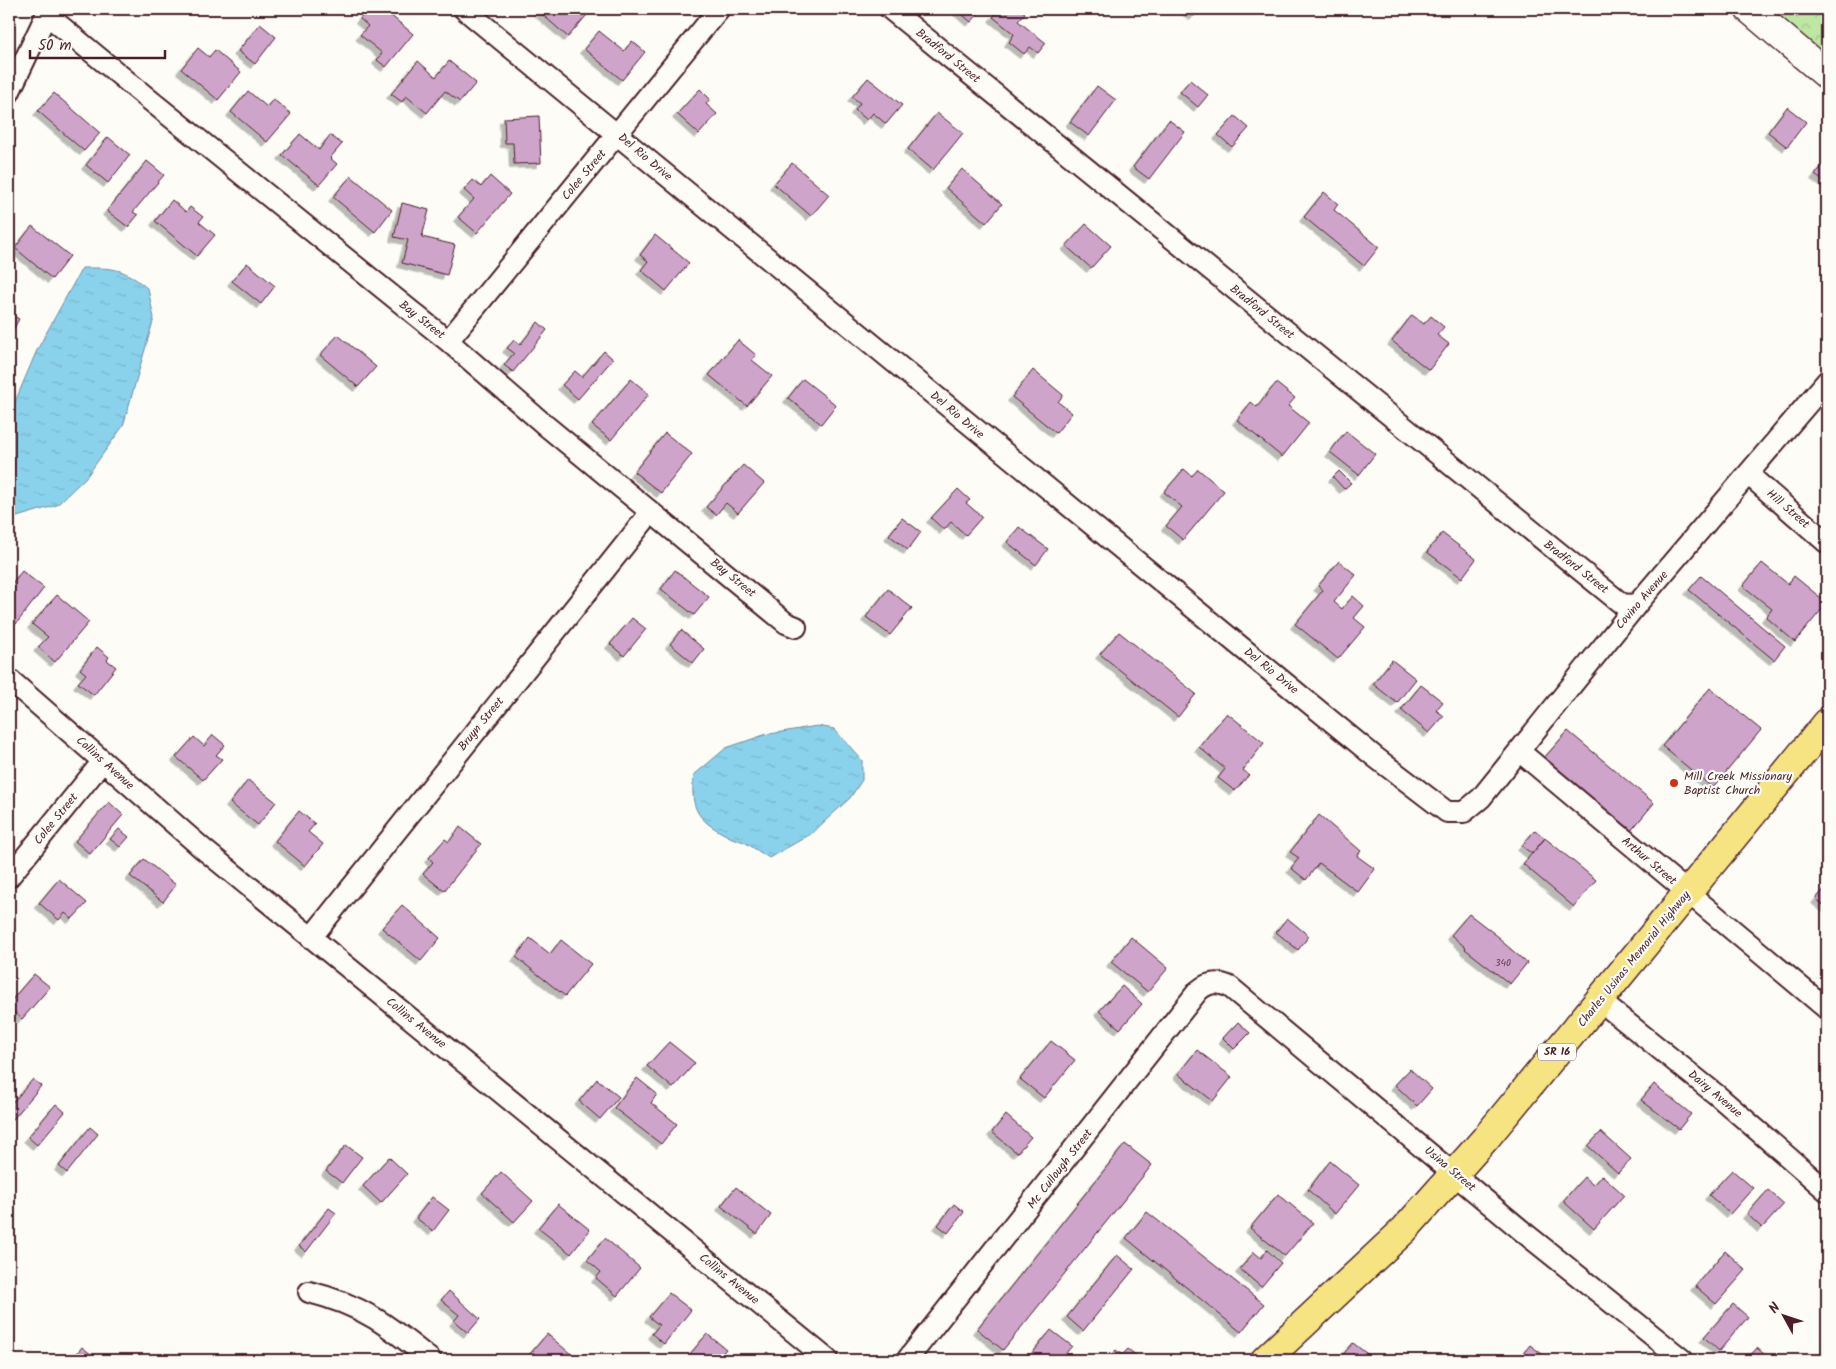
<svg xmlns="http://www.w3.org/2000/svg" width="1836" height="1369" font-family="Kalam,sans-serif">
<defs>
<pattern id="forest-crowns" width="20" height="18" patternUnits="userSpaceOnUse" patternTransform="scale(1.25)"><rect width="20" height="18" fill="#bde7a3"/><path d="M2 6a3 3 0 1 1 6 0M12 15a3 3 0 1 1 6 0" fill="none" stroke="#a4c68c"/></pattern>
<pattern id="water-ripples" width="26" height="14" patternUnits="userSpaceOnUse" patternTransform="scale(1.25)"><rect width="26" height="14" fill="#8ad2eb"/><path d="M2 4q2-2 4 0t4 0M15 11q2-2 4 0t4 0" fill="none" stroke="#79b4ca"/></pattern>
<filter id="shadow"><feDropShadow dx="-4.5" dy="4.5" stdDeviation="0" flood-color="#0004"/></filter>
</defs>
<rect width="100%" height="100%" fill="#fdfcf7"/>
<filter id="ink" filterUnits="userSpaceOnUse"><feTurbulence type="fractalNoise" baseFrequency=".02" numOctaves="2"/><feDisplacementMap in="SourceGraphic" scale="10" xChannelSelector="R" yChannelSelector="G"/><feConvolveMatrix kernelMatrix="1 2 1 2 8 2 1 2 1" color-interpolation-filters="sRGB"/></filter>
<g filter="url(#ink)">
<path fill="url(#forest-crowns)" stroke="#848367" d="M1763,9h64v54z"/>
<path fill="url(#water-ripples)" stroke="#708a9e" d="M82,268c33,0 40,-1 66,21l6,29 -31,108 -36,50 -30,29 -40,12 -8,-9v-92l28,-66z
M817,726l17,3 28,31v20l-12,18 -39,36 -42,24c-8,-5 -15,-10 -23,-15 -3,-2 -9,-3 -14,-5 -32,-16 -43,-26 -38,-63l32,-27 38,-13z"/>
<path fill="#cea4ca" stroke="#4a1f2b" filter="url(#shadow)" d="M368,9h15l30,25 -27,33 -9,-7 5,-7 -22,-18 8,-9 -8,-7z
M536,9h56l-24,28z
M956,9h27l-12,13z
M1000,9l8,3 2,-3h10l5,4 -7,8 28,22 -8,10 -8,-6 -6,7 -15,-12 5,-8 -21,-17z
M1185,9h15l-6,7z
M260,24l16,13 -21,27 -17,-13z
M599,31l25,20 8,-10 13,11 -23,28 -38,-31z
M198,48l11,9 6,-7 26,22 -23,28 -37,-31z
M418,61l18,16 13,-16 27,22 -16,19 -15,-11 -18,22 -21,-17 -4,6 -11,-8z
M868,78l34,27 -16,19 -13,-11 -6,7 -12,-10 5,-7 -8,-6z
M1190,80l18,15 -10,12 -18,-15z
M1097,86l19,14 -27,36 -19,-14z
M700,89l10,10 -4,5 11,10 -18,20 -22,-20z
M248,91l19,16 6,-8 18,15 -24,28 -36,-30z
M54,93l46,40 -16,18 -46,-40z
M1787,107l19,15 -19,25 -19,-15z
M937,113l26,20 -30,37 -25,-21z
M539,116l2,47 -27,1 -1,-21h-8l-1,-25z
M1235,116l14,12 -17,19 -14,-12z
M1169,120l16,12 -36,47 -16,-12z
M300,134l19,16 11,-15 12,9 -12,14 7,6 -18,21 -37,-30z
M108,137l22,18 -22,28 -22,-18z
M1827,160v24l-12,-9z
M147,161l17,14 -31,37 5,3 -10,12 -21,-16z
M792,163l37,32 -18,21 -37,-32z
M962,169l40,35 -16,19 -40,-35z
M351,176l41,34 -17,22 -42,-35z
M490,176l20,18 -33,39 -19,-16 16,-18 -10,-9 9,-10 8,7z
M1324,192l14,12 -4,6 45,37 -15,19 -60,-49z
M172,200l14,12 4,-5 13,10 -4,5 16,13 -18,21 -42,-35z
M402,203l27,7 -7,27 33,8 -8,30 -45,-12 6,-23 -14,-3z
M1086,224l25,22 -20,22 -25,-22z
M32,226l38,30 -18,23 -37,-31z
M655,235l34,28 -23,28 -25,-21 7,-9 -8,-6z
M247,263l28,23 -14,18 -29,-23z
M9,313l10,6 -10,18z
M1412,315l12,9 7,-8 13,11 -7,8 12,9 -20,26 -37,-29z
M538,322l9,8 -34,42 -9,-7 10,-12 -7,-5 7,-8 6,5z
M338,335l38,32 -18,20 -38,-32z
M738,340l18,15 -4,5 20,16 -25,30 -38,-31z
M604,351l9,8 -35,40 -16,-14 13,-14 7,6z
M1033,370l30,25 -5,7 14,11 -16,20 -44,-36z
M631,379l18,15 -38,46 -19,-15z
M803,379l33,26 -15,19 -33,-26z
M1276,383l19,15 -7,8 21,17 -27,34 -45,-37 14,-18 6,5z
M1346,431l29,23 -16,21 -29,-23z
M665,433l27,21 -31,39 -27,-21z
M743,465l21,18 -26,30 -12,-10 -10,12 -10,-8z
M1184,469l8,7 6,-7 26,22 -41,49 -17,-14 16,-19 -18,-15z
M1339,471l12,12 -7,6 -11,-12z
M958,489l12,11 -4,3 16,14 -16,18 -15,-13 -7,8 -13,-12z
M902,518l19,14 -13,18 -19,-15z
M1019,527l29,22 -12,16 -29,-23z
M1442,533l34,26 -14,19 -35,-26z
M1339,561l17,14 -22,27 8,7 11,-13 11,10 -10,12 11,9 -27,32 -43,-35 28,-34 -5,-4z
M1762,563l26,21 6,-8 33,27 -32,39 -29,-25 6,-8 -29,-23z
M675,570l34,27 -15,18 -33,-26z
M22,571l22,17 -28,36 -7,-6v-31z
M1701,576l84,70 -11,14 -85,-70z
M888,589l24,19 -22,27 -24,-18z
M57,595l32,27 -34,40 -17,-15 10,-10 -16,-13z
M632,618l14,11 -22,27 -14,-12z
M681,630l23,19 -11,14 -23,-19z
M1119,632l77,62 -18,23 -78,-63z
M97,647l12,10 -2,3 9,7 -22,28 -16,-12 8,-9 -6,-5z
M1392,660l24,19 -19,24 -24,-19z
M1421,685l22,17 -7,8 8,6 -15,17 -28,-23z
M1710,688l51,42 -48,58 -51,-42z
M1227,713l37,30 -21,27 6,5 -14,16 -17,-13 7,-9 -26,-22z
M1568,731l86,72 -24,29 -86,-74z
M213,735l12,10 -9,10 6,4 -19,21 -27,-23 18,-20 10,9z
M248,780l28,22 -18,23 -28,-22z
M109,802l14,13 -33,39 -15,-13z
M299,811l16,13 -7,8 15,12 -18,22 -30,-25z
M1319,815l42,36 -4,5 18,13 -17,23 -39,-29 -13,17 -15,-12 8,-10 -9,-6z
M460,827l21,17 -37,47 -21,-17 10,-12 -4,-4 16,-19 4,3z
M119,829l10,8 -9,10 -10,-8z
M1535,830l10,8 -13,16 -10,-8z
M1545,838l51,42 -22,27 -51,-43z
M144,859l32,26 -13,17 -33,-26z
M59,879l28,24 -15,16 -7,-6 -6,7 -20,-17z
M1827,886v22l-11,-9z
M402,905l38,33 -19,23 -39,-33z
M1469,914l31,24 -1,1 28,24 -17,21 -45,-35 1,-1 -15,-13z
M1287,918l22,18 -11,14 -22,-18z
M1131,937l37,31 -20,24 -37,-30z
M530,938l20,16 11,-14 30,24 -26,32 -49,-39z
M34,974l16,13 -28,32 -13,-12v-4z
M1122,986l20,18 -22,25 -21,-18z
M1238,1022l12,11 -16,16 -11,-11z
M1051,1041l24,19 -31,38 -24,-19z
M669,1042l26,21 -22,25 -26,-22z
M1197,1050l35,27 -19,24 -35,-27z
M1410,1069l22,20 -15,17 -22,-21z
M637,1078l20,16 -6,9 26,21 -16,20 -47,-36z
M33,1079l8,7 -32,38v-27l5,4z
M597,1079l22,18 -19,22 -21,-18z
M1654,1084l37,30 -12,15 -38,-29z
M56,1104l9,8 -28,33 -9,-8z
M1006,1115l25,22 -14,16 -25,-21z
M90,1127l8,7 -31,39 -8,-7z
M1601,1132l30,27 -13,14 -30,-27z
M1125,1144l27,21 -149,185 -26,-21z
M346,1145l16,12 -20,26 -16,-12z
M389,1157l18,17 -26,29 -18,-17z
M1330,1161l29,24 -24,29 -27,-24z
M1732,1170l21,18 -23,26 -21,-19z
M501,1172l32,29 -19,21 -32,-29z
M1602,1175l22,20 -30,34 -31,-28 21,-24 9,8z
M736,1187l35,28 -14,19 -36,-28z
M1768,1190l16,14 -22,24 -15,-14z
M1278,1194l35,29 -28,33 -35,-28z
M432,1197l17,13 -16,21 -17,-13z
M558,1204l32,26 -19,24 -33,-26z
M954,1204l10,8 -16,21 -10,-8z
M329,1208l7,5 -30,39 -7,-6z
M1147,1212l117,92 -23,28 -115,-94z
M605,1238l35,30 -23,28 -21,-18 5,-6 -14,-12z
M1267,1250l14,13 -20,24 -21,-18 14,-17 7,6z
M1725,1251l21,19 -30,34 -21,-18z
M1117,1255l17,14 -51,62 -16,-14z
M449,1291l31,28 -12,14 -14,-12 5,-6 -18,-15z
M669,1293l22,17 -27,34 -12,-10 7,-9 -10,-8z
M1733,1304l15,13 -29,34 -15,-14z
M1051,1330l21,16 -12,14h-33z
M547,1334l31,26h-53z
M707,1334l19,15 -9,11h-32z
M1353,1343l22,17h-37z
M1530,1345l16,12 -2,3h-26z
M82,1347l16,13h-26z
M1757,1348l14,12h-25z
M1128,1349l14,11h-34l8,-10 6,5z
M767,1352l10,8h-17z"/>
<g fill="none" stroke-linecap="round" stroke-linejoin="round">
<g stroke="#4a1f2b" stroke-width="24">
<path id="street" d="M464,9l911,748 72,55h17l17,-14 157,-195 189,-222
M890,9l732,595 9,1 7,-2
M46,14l105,87 297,240 97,84 241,198 10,4
M9,93l40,-84
M448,341l271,-332
M1749,475l78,68
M9,679l193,169 626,512
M1519,751l308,258
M9,877l94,-116
M311,938l340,-426
M1600,1001l118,95 109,95
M309,1292c54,13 80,34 122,68
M907,1360l291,-369c10,-9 20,-10 32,-4l297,248 156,125"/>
</g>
<g stroke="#4a1f2b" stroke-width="31">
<path id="secondary" d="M1749,9l78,66"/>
</g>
<g stroke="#4a1f2b" stroke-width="31">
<path id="highway" d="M1265,1360l139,-130 81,-91 342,-416"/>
</g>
<use href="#street" stroke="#fdfcf7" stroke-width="20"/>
<use href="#secondary" stroke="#fdfcf7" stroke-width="28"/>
<use href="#highway" stroke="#f6e381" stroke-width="28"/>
</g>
</g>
<circle fill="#c8321e" stroke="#fdfcf7" stroke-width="2" cx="1674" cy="783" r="5"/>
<g text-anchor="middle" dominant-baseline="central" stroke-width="4.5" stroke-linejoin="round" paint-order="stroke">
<g font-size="10" fill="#6b4053">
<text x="1503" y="963">340</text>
</g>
<rect fill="#fdfcf7" stroke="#806168" stroke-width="1" x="1538" y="1043.5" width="38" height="17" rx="4"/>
<g font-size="11" font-weight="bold" fill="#4a1f2b">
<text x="1557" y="1052">SR 16</text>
</g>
<g font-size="12" fill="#4a1f2b" stroke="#fdfcf7">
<text transform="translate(948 56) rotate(39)">Bradford Street</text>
<text transform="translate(645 157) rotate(40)">Del Rio Drive</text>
<text transform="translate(584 175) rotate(-50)">Colee Street</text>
<text transform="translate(1262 312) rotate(39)">Bradford Street</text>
<text transform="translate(422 320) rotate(38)">Bay Street</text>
<text transform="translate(957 415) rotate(40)">Del Rio Drive</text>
<text transform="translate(1788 509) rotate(41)">Hill Street</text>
<text transform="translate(1576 567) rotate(38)">Bradford Street</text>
<text transform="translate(733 578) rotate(39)">Bay Street</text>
<text transform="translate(1642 600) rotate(-49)">Covino Avenue</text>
<text transform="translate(1271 671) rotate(39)">Del Rio Drive</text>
<text transform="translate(481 724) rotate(-51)">Bruyn Street</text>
<text transform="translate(105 763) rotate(42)">Collins Avenue</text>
<text transform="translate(56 819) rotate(-51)">Colee Street</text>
<text transform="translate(1649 861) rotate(40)">Arthur Street</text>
<text transform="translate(1634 959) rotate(-51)">Charles Usinas Memorial Highway</text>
<text transform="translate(416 1023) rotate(39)">Collins Avenue</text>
<text transform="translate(1715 1094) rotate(40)">Dairy Avenue</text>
<text transform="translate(1060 1169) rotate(-52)">Mc Cullough Street</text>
<text transform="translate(1450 1169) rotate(40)">Usina Street</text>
<text transform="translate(729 1279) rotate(39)">Collins Avenue</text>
</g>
<g font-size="12" fill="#4a1f2b" stroke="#fdfcf7" text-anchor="start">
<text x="1684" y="776">Mill Creek Missionary<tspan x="1684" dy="14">Baptist Church</tspan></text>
</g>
</g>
<rect width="1836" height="1369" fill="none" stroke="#fdfcf7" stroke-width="30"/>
<rect x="15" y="15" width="1806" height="1339" fill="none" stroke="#4a1f2b" stroke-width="2" filter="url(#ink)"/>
<g transform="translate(1784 1316) rotate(310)" stroke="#fdfcf7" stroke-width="4" paint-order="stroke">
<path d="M0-4L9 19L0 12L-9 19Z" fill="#4a1f2b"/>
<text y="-8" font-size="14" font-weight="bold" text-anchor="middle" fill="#4a1f2b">N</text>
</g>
<path d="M30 50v8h135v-8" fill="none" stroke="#4a1f2b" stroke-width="2.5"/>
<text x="38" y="50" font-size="15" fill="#4a1f2b" stroke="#fdfcf7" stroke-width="4" paint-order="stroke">50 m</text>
</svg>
